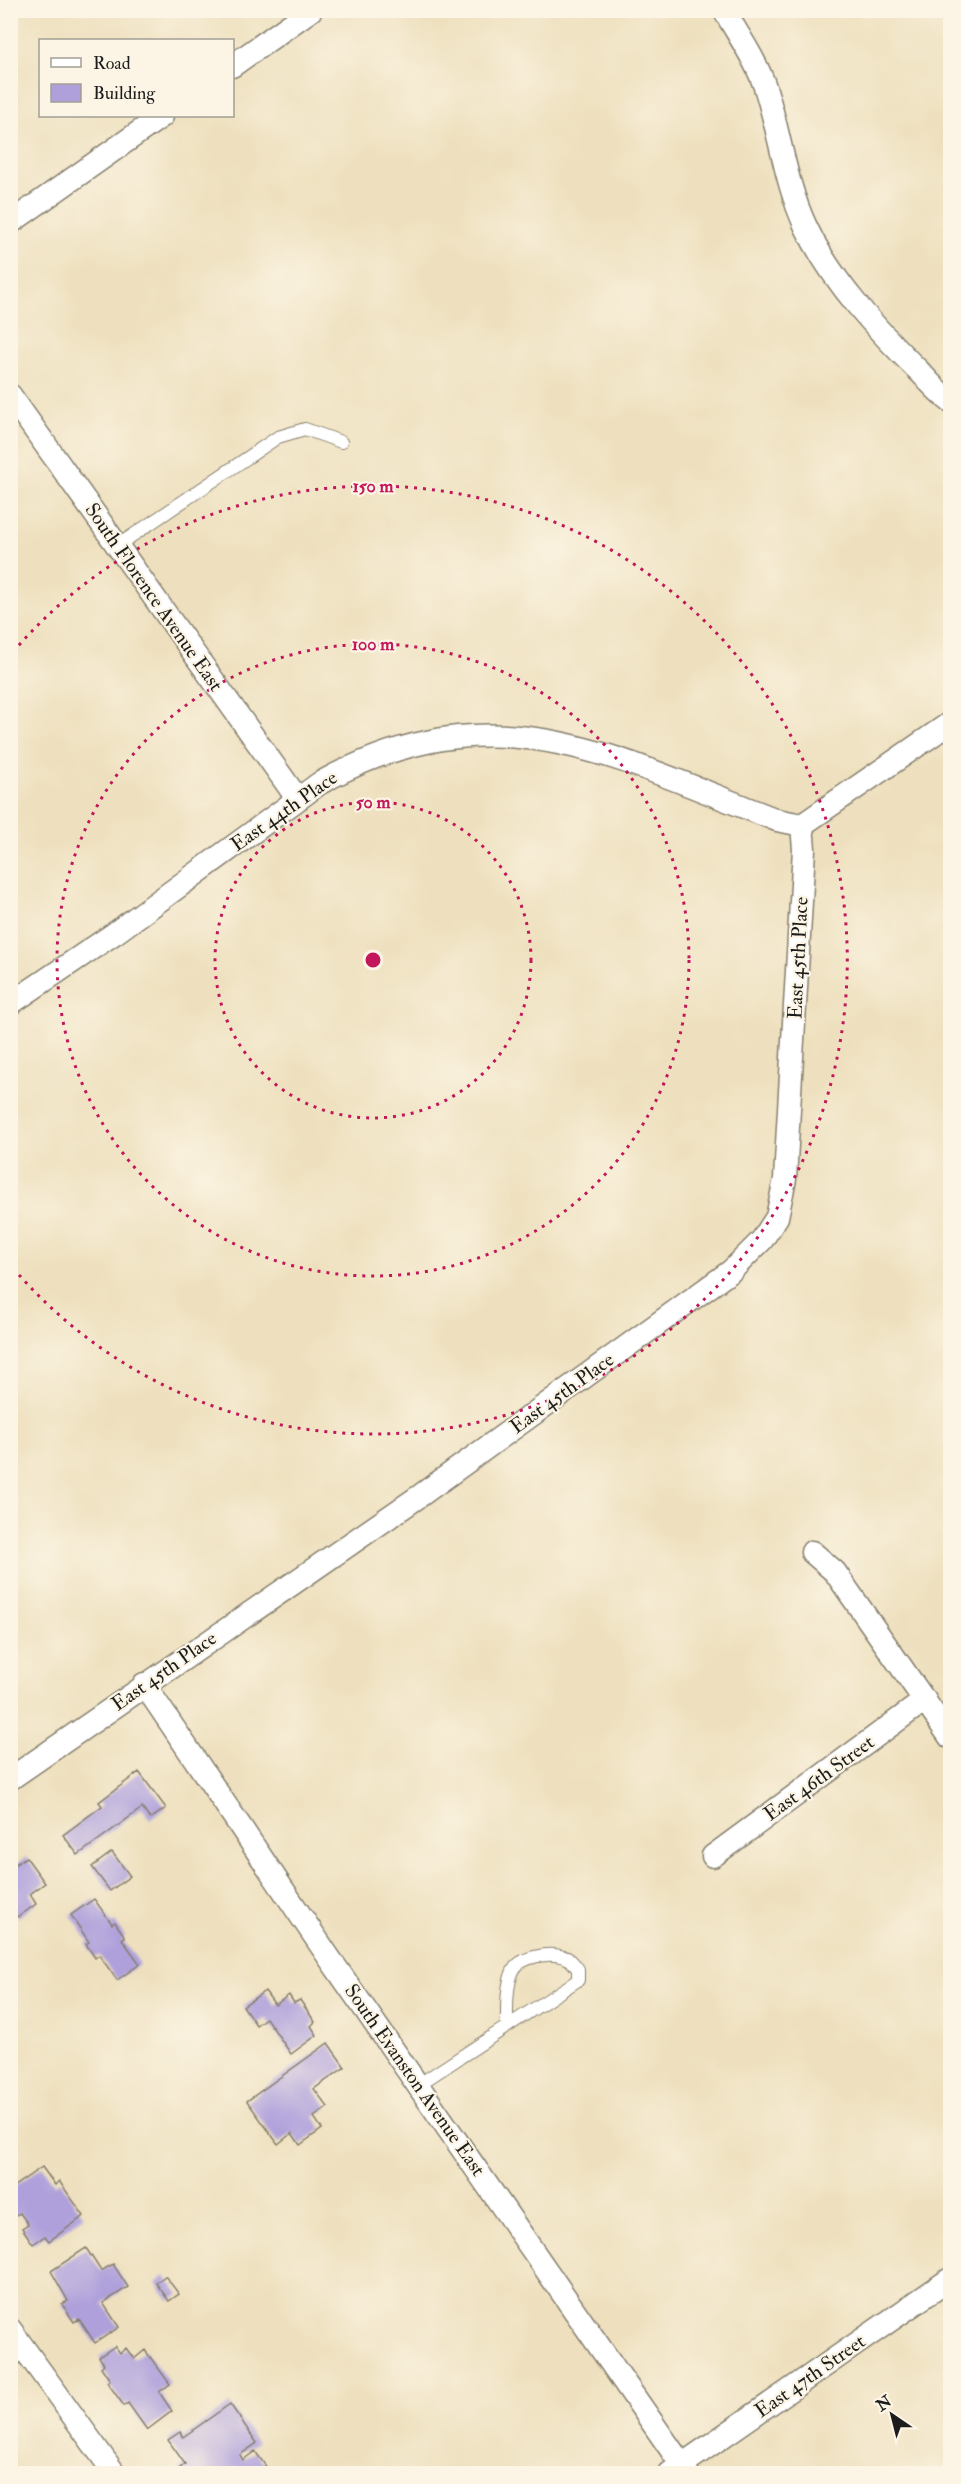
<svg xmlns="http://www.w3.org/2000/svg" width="961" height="2484" font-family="'IM FELL Double Pica',serif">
<rect width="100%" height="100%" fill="#fcf5e5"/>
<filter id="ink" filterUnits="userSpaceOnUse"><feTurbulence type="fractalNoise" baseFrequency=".0167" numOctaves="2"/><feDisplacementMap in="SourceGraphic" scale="12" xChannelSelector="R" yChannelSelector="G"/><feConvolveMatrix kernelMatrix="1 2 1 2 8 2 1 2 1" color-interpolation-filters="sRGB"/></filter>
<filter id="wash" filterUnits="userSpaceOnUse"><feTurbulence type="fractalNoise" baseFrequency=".008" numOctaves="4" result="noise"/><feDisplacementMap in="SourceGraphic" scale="24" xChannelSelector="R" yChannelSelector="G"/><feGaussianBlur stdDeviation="1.35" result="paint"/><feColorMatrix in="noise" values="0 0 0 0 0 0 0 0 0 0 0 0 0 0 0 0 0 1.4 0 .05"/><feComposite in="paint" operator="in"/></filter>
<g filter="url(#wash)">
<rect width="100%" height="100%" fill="#eee0be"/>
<g id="blocks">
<path fill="#afa0db" d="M139,1772l27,36 -16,11 -8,-11 -64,47 -15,-20 39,-29 -3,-4z
M112,1852l18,24 -20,15 -18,-24z
M26,1857l19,26 -15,11 6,10 -18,13 -8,-10v-39z
M94,1899l18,25 3,-2 10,15 -3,2 18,25 -23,16 -18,-25 -4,3 -9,-14 3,-2 -18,-27z
M265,1991l10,14 14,-10 5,8 6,-3 15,22 -4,4 6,9 -26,19 -25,-36 -10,7 -13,-19z
M328,2043l17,24 -31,22 14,18 -14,10 8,12 -22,16 -8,-12 -14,11 -31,-43z
M42,2167l13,18 4,-4 25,35 -35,25 -4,-5 -12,8 -11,-16 6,-4 -8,-11 -10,6v-30z
M86,2248l15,23 12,-7 15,23 -25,16 16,24 -24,16 -16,-24 -5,3 -12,-18 6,-3 -17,-30z
M165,2276l14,18 -10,7 -13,-18z
M115,2346l5,7 6,-5 8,11 11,-9 25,34 -11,8 13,19 -25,19 -19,-27 -4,3 -17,-24 3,-2 -9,-13 3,-3 -5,-7z
M230,2404l27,39 -17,12 3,5 12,-9 15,21 -88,2 -3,-5 6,-5 -17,-24 12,-8 3,5z"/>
</g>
</g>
<g filter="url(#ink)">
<use href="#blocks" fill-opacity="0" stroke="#857e6d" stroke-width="1.5"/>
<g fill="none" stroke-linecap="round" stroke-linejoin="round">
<g stroke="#857e6d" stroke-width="14">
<path id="service" d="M117,546l161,-109 27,-8 36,13
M418,2085l160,-105v-11c-4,-5 -8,-11 -14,-12 -14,-5 -44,-1 -51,14 -7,15 -6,39 -6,56"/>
</g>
<g stroke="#857e6d" stroke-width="25">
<path id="minor" d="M724,10c14,25 32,50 41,77 15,46 20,96 41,140 26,55 72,104 115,146 9,10 19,21 29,28
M232,66l79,-56
M10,223l152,-107
M10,395l287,403
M802,825l148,-102
M10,1004l105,-71 205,-150c173,-96 291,-27 457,37l25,5
M812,1552l23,20 115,165
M144,1684l184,272 360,518
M10,1779l411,-284 310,-224 31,-31 15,-23 8,-38 19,-330 -2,-24
M713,1856l212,-156
M10,2329l105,145
M670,2473l280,-194"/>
</g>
<use href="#service" stroke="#fff" stroke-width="12"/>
<use href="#minor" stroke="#fff" stroke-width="22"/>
</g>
</g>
<g fill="none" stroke="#c2185b" stroke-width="3" stroke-dasharray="3 6">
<circle cx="373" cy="960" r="158"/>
<circle cx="373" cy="960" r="316"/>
<path d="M13 652A474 474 0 1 1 13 1268"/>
</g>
<g text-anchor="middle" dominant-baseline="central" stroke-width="4.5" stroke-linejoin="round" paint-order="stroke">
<g font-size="20" fill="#1c1c1c" stroke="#fcf5e5">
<text transform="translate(154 597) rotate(55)">South Florence Avenue East</text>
<text transform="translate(284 811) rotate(-35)">East 44th Place</text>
<text transform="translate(798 958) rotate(-87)">East 45th Place</text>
<text transform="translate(562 1393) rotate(-36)">East 45th Place</text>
<text transform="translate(164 1671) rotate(-35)">East 45th Place</text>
<text transform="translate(819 1778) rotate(-36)">East 46th Street</text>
<text transform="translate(415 2080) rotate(55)">South Evanston Avenue East</text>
<text transform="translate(810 2376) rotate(-35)">East 47th Street</text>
</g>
</g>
<circle cx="373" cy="960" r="9" fill="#c2185b" stroke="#fcf5e5" stroke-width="3"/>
<g font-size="18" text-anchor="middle" font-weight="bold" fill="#c2185b" stroke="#fcf5e5" stroke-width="4.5" stroke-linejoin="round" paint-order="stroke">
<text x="373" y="492">150 m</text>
<text x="373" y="650">100 m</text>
<text x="373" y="808">50 m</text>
</g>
<rect width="961" height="2484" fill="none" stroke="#fcf5e5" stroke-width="36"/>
<rect x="39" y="39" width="195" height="78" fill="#fcf5e5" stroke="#a29e95" stroke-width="1.5"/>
<rect x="51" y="58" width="30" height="9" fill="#ffffff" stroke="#a29e95" stroke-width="1.5"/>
<text x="93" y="69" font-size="18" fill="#1c1c1c">Road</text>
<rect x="51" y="84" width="30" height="18" fill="#afa0db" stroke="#a29e95" stroke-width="1.5"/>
<text x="93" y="99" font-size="18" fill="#1c1c1c">Building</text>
<g transform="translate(892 2415) rotate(325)" stroke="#fcf5e5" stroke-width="4.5" paint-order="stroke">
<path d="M0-4.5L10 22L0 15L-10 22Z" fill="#1c1c1c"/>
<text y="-9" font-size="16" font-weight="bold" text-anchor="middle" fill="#1c1c1c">N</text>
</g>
</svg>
